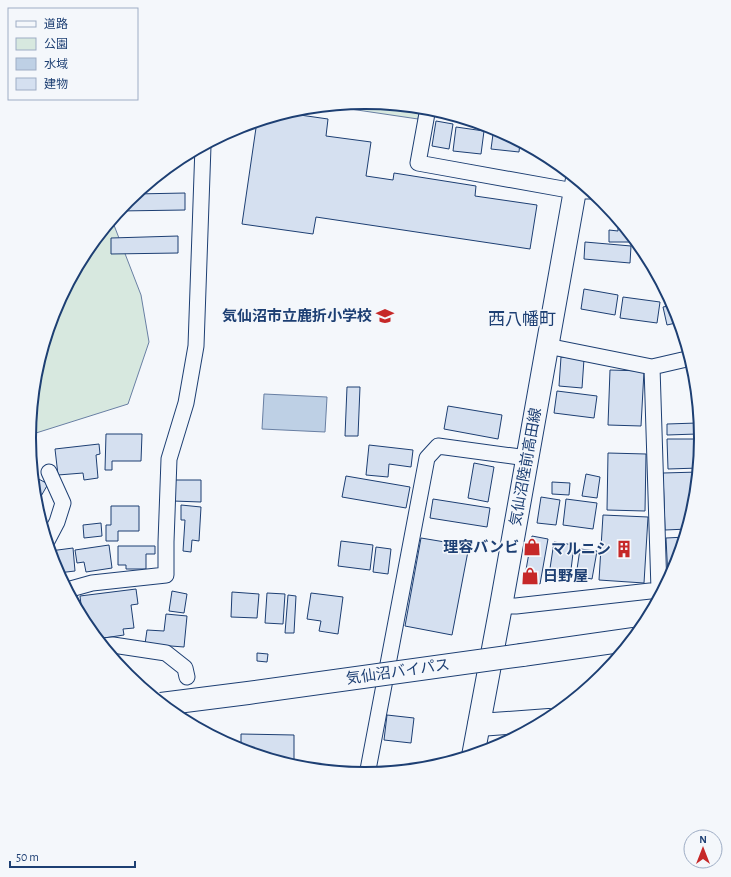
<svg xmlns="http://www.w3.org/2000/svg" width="731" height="877" font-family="'Alegreya Sans','Noto Sans JP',sans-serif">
<rect width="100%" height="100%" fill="#f4f7fb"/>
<path fill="#d7e8df" stroke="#687fa3" d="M366,102l54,5 -2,12 -88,-13z
M112,220l29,75 8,47 -21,62 -92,29 -6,-1 6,-59 19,-63 31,-59z"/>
<path fill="#bed0e5" stroke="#687fa3" d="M264,394l63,3 -2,35 -63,-3z"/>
<path fill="#d5e0f0" stroke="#1d3f73" d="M286,113l42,6 -2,17 45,6 -5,34 27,4 1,-7 82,13 -1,10 62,9 -7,44 -214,-32 -3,17 -71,-10 15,-103z
M436,121l17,3 -4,25 -17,-3z
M456,127l28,4 -3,23 -28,-3z
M494,127l26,15 -1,10 -28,-3z
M185,193v17l-66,1 9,-11 7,-6z
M618,223h4l9,11 -1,8h-21v-12l9,1z
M178,236v17l-67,1v-16z
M585,242l46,4 -1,17 -46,-4z
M584,289l34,6 -3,20 -34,-6z
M623,297l37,5 -3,21 -37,-5z
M674,305l2,5 4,12 -13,3 -4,-18z
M561,357l23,2 -2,29 -23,-2z
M610,370l34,1 -3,55 -33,-1z
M347,387h13l-2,49h-13z
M557,391l40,5 -3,22 -40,-5z
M448,406l54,9 -4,24 -54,-10z
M697,423v11l-30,1v-11z
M106,434h36l-1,27h-29v9h-7z
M667,439h35l-3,29 -31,1z
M99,444l1,10 -4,1 2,23 -14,2 -1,-7 -25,2 -3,-26z
M369,445l44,5 -2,17 -22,-3 -1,13 -22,-2z
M608,453l38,1 -1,57 -38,-1z
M474,463l20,4 -6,35 -20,-4z
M699,472l-4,32 -7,25 -23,1 -2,-57z
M586,474l14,3 -3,21 -15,-2z
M33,476l15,8 -8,14 -5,-3z
M346,476l64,11 -4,21 -64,-11z
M174,480h27v22l-28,-1z
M552,482l18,1 -1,12 -17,-1z
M541,497l19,3 -4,25 -19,-2z
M433,499l57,9 -3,19 -57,-9z
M566,499l31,4 -4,26 -30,-4z
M181,505l20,2 -2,34 -7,-1 -1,12 -8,-1 2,-31h-4z
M36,506l8,3 -4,11z
M111,506h28v25h-21v10h-12v-16h5z
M603,515l45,2 -4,66 -45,-3z
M101,523l1,13 -18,2 -1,-13z
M532,536l16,3 -8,45 -16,-3z
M686,537l-10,30 -7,13 -1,-2 -2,-40z
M421,538l48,8 -17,89 -47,-9z
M341,541l32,4 -3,25 -32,-4z
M554,542l20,3 -4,33 -21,-3z
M109,545l3,23 -26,4 -2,-10 -7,1 -2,-13z
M118,546h37v8h-9v15h-20v-4h-8z
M376,547l15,2 -3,25 -15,-2z
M73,548l2,23 -17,2 -3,-6 -5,-16z
M580,549l17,2 -5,28 -16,-3z
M136,589l2,15 -7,1 3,23 -11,1 1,6 -27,4 -11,-14 -3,-4 -3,-25z
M172,591l15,3 -3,19 -15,-2z
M232,592l27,2 -2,24 -26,-1z
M267,593l18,1 -2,30 -18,-1z
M311,593l32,4 -5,37 -19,-3 2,-10 -14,-2z
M288,595l8,1 -2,37h-9z
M166,614l21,2 -3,31 -39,-3 2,-14 17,1z
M257,653l11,1 -1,8 -10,-1z
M387,715l27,3 -3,25 -27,-3z
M241,734l53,1v27h-17l-36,-11z"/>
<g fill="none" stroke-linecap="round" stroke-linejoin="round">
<g stroke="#1d3f73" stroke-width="17">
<path id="street" d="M428,108l-10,55 156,28h18
M547,346l105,21 39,-9
M47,541l10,-19 6,-19 -14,-31
M67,590l25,-7 74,-8v-33l3,-83 17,-56 10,-57 7,-200
M501,606h15l143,-16 -7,-223
M103,646l10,-1 53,8 19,15 2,9
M367,775l60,-317 11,-12 89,12"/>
</g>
<g stroke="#1d3f73" stroke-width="24">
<path id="primary" d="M473,756l28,-150 76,-427"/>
</g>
<g stroke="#1d3f73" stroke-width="24">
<path id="highway" d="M522,655l112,-16
M479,725l70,-5"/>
</g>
<use href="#street" stroke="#f4f7fb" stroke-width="15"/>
<use href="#primary" stroke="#f4f7fb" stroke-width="22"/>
<use href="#highway" stroke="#f4f7fb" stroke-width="22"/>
<g stroke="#1d3f73" stroke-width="24" stroke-linecap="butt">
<path id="highway-bridge" d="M161,704l87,-11 274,-38"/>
</g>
<use href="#highway-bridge" stroke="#f4f7fb" stroke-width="22"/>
</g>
<defs>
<g id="school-bare" transform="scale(1.38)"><path d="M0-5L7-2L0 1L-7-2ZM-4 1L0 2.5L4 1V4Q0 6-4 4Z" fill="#c62828" stroke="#f4f7fb" stroke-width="2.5" paint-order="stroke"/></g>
<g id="shop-bare" transform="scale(1.38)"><path d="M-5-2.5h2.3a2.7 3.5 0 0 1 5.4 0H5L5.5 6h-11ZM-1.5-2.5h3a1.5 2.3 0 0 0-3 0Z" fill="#c62828" stroke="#f4f7fb" stroke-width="2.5" paint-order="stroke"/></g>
<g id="building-bare" transform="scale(1.38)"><path d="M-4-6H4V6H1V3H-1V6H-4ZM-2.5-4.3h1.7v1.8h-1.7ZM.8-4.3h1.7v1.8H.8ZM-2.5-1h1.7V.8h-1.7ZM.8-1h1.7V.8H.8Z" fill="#c62828" stroke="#f4f7fb" stroke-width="2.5" paint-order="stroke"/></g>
</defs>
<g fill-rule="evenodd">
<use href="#school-bare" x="385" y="316"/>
<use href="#shop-bare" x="532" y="547"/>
<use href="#building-bare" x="624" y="549"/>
<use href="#shop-bare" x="530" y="576"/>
</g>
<g text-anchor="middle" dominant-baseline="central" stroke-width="3" stroke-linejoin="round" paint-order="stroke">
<g font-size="15" font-weight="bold" fill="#1d3f73" stroke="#f4f7fb" text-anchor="end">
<text x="372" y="316">気仙沼市立鹿折小学校</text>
<text x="519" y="547">理容バンビ</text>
<text x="611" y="549">マルニシ</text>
<text x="543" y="576" text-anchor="start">日野屋</text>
</g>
<g font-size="15" fill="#1d3f73" stroke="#f4f7fb">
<text transform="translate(526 467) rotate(-80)">気仙沼陸前高田線</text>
<text transform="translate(398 672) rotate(-8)">気仙沼バイパス</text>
</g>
<g font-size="17" fill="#1d3f73" stroke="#f4f7fb">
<text x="522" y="319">西八幡町</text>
</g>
</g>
<path d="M0 0H731V877H0ZM36 438a329 329 0 1 1 658 0a329 329 0 1 1-658 0Z" fill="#f4f7fb" fill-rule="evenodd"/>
<path fill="none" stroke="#1d3f73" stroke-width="2" d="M36 438a329 329 0 1 1 658 0a329 329 0 1 1-658 0Z"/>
<rect x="8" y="8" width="130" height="92" fill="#f4f7fb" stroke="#9eadc5"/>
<rect x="16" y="21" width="20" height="6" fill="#f4f7fb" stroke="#9eadc5"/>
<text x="44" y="28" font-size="12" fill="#1d3f73">道路</text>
<rect x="16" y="38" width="20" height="12" fill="#d7e8df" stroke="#9eadc5"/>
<text x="44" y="48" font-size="12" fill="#1d3f73">公園</text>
<rect x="16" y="58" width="20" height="12" fill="#bed0e5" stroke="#9eadc5"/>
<text x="44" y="68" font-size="12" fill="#1d3f73">水域</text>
<rect x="16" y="78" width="20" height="12" fill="#d5e0f0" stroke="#9eadc5"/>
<text x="44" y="88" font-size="12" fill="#1d3f73">建物</text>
<g transform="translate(703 849)"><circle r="19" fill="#f4f7fb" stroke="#9eadc5"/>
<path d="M0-3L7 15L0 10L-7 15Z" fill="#c62828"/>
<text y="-6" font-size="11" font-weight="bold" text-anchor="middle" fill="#1d3f73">N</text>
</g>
<path d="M10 861v6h125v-6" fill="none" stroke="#1d3f73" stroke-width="2"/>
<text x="16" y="861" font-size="12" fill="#1d3f73" stroke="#f4f7fb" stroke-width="3" paint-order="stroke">50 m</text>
</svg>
